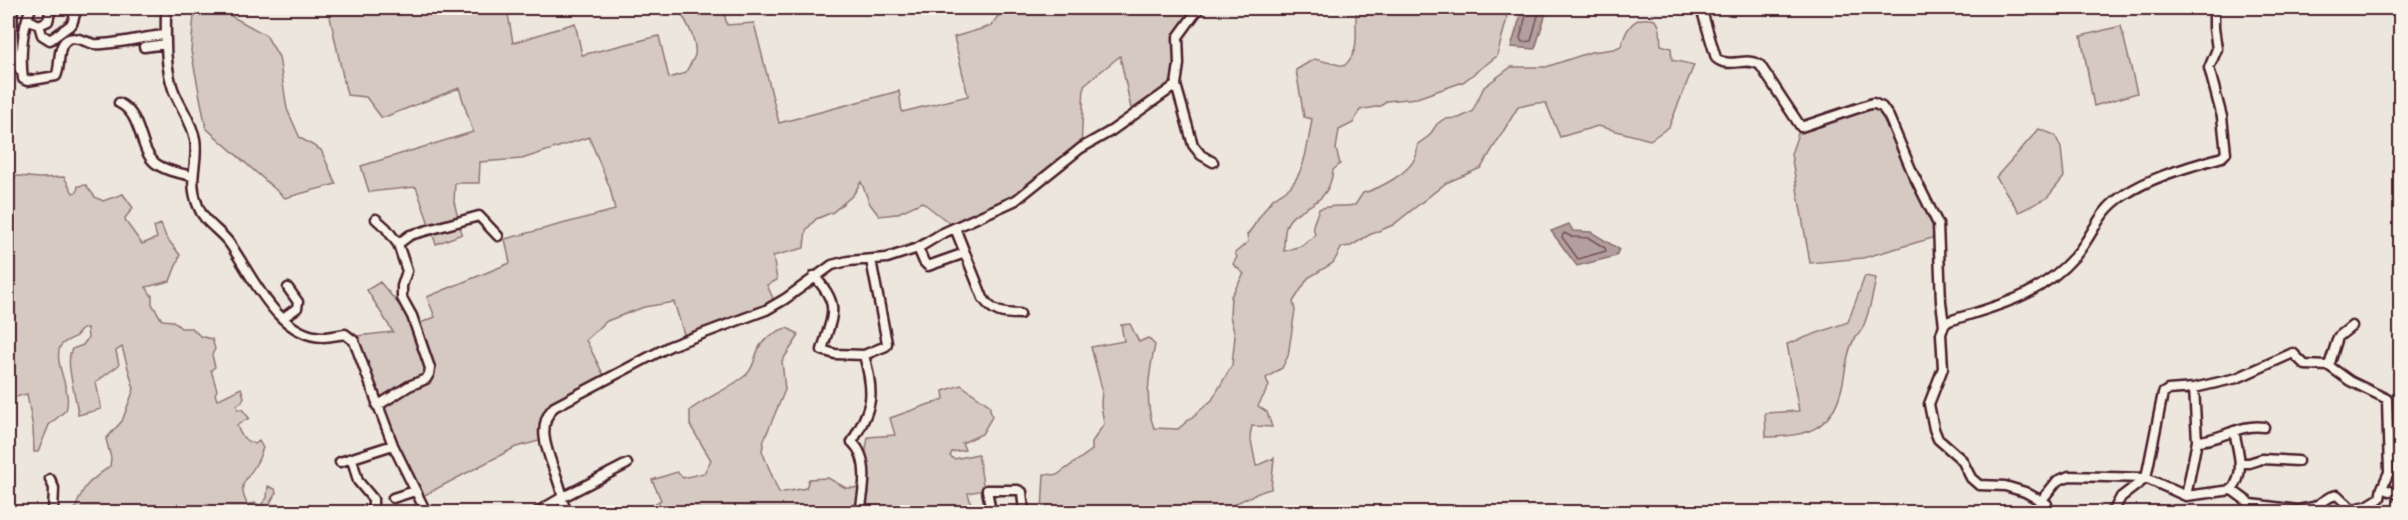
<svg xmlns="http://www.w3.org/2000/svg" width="2408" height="520" font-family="'Comic Neue',sans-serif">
<rect width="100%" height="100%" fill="#ece6dd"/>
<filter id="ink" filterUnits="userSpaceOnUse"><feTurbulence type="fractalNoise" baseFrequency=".0167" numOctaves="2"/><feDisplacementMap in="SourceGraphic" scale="12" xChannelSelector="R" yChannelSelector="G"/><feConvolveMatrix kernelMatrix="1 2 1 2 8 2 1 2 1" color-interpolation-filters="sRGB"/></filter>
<g filter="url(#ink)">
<path fill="#d5c9c2" stroke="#907476" stroke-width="1.5" d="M198,8h36l-5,7 37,20 13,22 8,52 13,29 21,12 15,34 -51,14 -79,-70 -15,-77 3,-36z
M328,8h179l6,35 62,-20 7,32 77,-19 10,42 16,-5c3,-5 8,-12 10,-18 2,-13 -9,-40 -21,-47h49l4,17 27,-2 25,100 120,-32 3,21 66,-16 -14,-59 37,-11 12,-17 5,-1h199l-26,28v49l-48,33 -13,-62 -36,29 -3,64 -72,55 -57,21 -30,-23 -26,12 -17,2 -9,-12 -9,-22 -8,13 -20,17 -17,7 -10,11 -2,18 -31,8 4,24 -10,5 9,20 -90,36 -12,-39 -30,5 -37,14 -21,19 21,42 -60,34v23l-31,8 -95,50 -42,-90 -22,-71 36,-4 -26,-42 13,-8 36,43 19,-8 -8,-20 83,-34 -5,-24 110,-29 -5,-22 -21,-51 -67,22 -42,3 -1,21h-24l-1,19 8,32 -26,10 -20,-57 -47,5 -8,-26 112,-34 -14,-44 -77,30 -16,-21 -19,-2z
M1357,8h145l5,10 -10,38 -34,26 -46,16 -30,3 -6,5 -21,4 -7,13 -14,7 -3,19 4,15 -7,6c-4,41 -40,34 -47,57 -2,7 -2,17 -2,24l17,-5 14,-10 -2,-11 6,-16c11,-4 23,-2 36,-4l8,-12c15,-4 45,-19 52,-35 2,-4 2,-10 3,-14l11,-8 8,-12 7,-5 15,-1 13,-6 12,-25 27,-20h35l45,-15 23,-3 7,-3c4,-13 11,-30 27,-27 6,0 9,1 11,7 2,6 1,13 2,19l10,3 1,12 22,5 -25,62 -19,13 -52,-14 -38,11 -14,-34h-10l-18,4 -37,61 -35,15 -53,42 -24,10 -18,11 -9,1 -9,16 -25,15 -15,24 2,8 -7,46 -6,12 -16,10 3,8 -11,20 9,6 5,15 -20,-1 -2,9 6,31 18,-8 -3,31c-8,1 -45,18 -49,23h-180l2,-38 13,1 35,-25v-8l12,-18 -3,-19 1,-16 -11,-42 33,-6 -3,-16 9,-1 9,18 9,-4 7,7c-6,28 -11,56 -1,83l24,1 34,-29 20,-35 3,-29 -5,-20 1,-20 13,-22 -11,-10 4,-7 -2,-4 13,-11 -1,-7c9,-11 16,-25 25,-35 5,-5 13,-8 19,-14 15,-17 17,-45 21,-67l-8,-2 -8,-47 18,-11 30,7c19,-17 9,-36 13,-58z
M2121,26l16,67 -43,13 -13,-70z
M1883,106l56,130 -76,22 -53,5 -19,-109 11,-32 23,-1z
M2039,129l16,6 6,13 3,29 -17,21 -28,14 -23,-35z
M8,175l31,3 25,-1 9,16 4,-1 1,-6 8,-1 9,12 8,4 20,-7 10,14 -8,10 1,4 16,22 15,-6 -3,-11 7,-3 5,13 14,18 -10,26 -24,6 6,9v8l10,16 11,1 8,7h11l8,8 12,3 3,10 -3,6 3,12 -4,3 6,20 -2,4 2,6 24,-12 3,9 -2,5 -5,3 1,5 4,-1 7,9 -12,7c3,10 7,16 18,19l4,-3 4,7c-2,4 -3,10 -6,14 -9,19 -21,19 -10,42l9,-1 4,3 7,-8 1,-12 7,3 1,4 -5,8 -2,11h-195c11,-30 12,-27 36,-46l1,-8 -5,-19 16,-18 12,-32 -12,-42 -6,4 3,14 -23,17 5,27 -23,6c-1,-17 -14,-53 -6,-66l11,-4 5,-7 -1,-10c-7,1 -6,3 -11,8 -5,4 -13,5 -16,11 -7,17 13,44 6,63l-17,15 -11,27h-4l-1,-24 -6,-34 -19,5z
M1865,276l11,2c-3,16 -6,33 -13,49 -3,7 -10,12 -12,19 -5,13 -6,28 -9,41 -10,43 -36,50 -76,50l-1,-24 34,-2 -12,-67 61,-22z
M787,328l10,5 1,4 -16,24 3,29 -21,50 -2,11 17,42 27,-5 3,-9 19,-1 18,10h14l8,-51 27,-2 -5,-17 54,-19 -1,-8 18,-6 28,20 3,12 -10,17 -20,9 3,7 -13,2 -2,4 4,3 24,-5 6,36 -16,3 5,19h-332l20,-12 -9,-20 25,-8 6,6 21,-5 7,-13 -21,-35v-15c17,-13 39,-21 56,-35 9,-8 8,-19 14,-29 5,-8 18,-16 27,-18z"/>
<path fill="#b39f9d" stroke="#896c6f" stroke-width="1.5" d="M1523,8l24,2 -12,39 -24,-2z
M1569,224l4,7 18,1 28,17 -3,7 -39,10 -26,-35z"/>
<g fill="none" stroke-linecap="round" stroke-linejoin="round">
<path stroke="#745259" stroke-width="1.5" d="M1528,8l-8,30 2,4 9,-1 9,-33
M1564,233l8,4 17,1 16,10 1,3 -28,8 -16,-22z"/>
<g stroke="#4a1f2b" stroke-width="13">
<path id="minor" d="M13,8c-1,14 -2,53 8,63
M31,8c-9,20 -11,49 -8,71l4,2 29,-5c5,-9 1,-23 7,-32 7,-12 22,-2 31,0 13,2 54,-8 71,-9
M166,8c0,27 -2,54 7,81 6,16 19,33 22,50 4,23 -8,40 3,67 6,17 22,24 32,38 22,31 47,92 93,93 7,0 15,-2 22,-3l9,7 39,104 33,67
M1701,8l15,50c12,11 31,-2 44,7l41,62 72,-24 9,4 7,10 24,57 25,50 3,78 3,23 -3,9 2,34 -14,36 5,25 4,10 24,21 9,18 8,7 26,1 20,6 22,12 1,8
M27,19l12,6 3,10 8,5 22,-16 5,-16
M39,25l9,-4 3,-13
M144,47l22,-3
M1176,85l17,60 8,10 12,7
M119,103c24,12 19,45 36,60 10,8 25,10 37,13
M376,219l10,9 12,16 9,27 -5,15v12l10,18 18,52 -1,6 -3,5 -17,7 -32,20
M955,228l28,70c10,15 20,16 37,16
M398,244l12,-9 69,-19 19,20
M918,248l6,14 4,4 37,-13
M814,276c28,30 18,39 8,74l13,4 29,1
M283,318l14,-10 1,-6 -10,-14
M1944,325l5,-4c51,-16 90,-24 127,-66 19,-22 21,-43 48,-60 29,-19 65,-28 98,-38l4,-4 -4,-36 -13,-49 8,-19 -3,-21v-20
M2329,366l9,-29 14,-11
M2197,441c23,0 43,-18 67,-14
M352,459l6,22 15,18v7l-3,6
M340,462l53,-17
M2241,463h8l13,-4 36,2
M50,479l4,9 -1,24
M2232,490c14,-18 6,-38 2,-59
M2186,496l11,-55 -3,-53
M393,498l22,-7
M2041,501l16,-20 12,-5 77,2 40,18 46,-6 19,14 47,6 16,-3 16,-10 7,-2 15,14 15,-3 13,-8 2,-10 18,7
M537,512l24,-14 1,-3c-5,-27 -32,-64 -8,-88l116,-61 96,-36 19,-11 47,-34 16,-4 39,-3 31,-10 23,-14 75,-34 65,-52 30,-17 65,-46 3,-21 -1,-27 21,-29
M567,512l-6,-14 66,-34
M860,512c4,-22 10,-54 -8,-70 21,-36 23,-47 12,-87l22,-9 1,-3 -16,-83
M991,512l-4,-22h31l4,2 2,20
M2113,512l8,-15 25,-19 17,-85 5,-3 26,-2 43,-10 56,-25 12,12 24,1 21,15 37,18 2,73 -7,16"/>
</g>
<use href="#minor" stroke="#f7f3e8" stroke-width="8"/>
</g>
</g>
<rect width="2408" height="520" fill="none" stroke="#f7f3e8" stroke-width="30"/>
<rect x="15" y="15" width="2378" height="490" fill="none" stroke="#4a1f2b" stroke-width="2" filter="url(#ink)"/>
</svg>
